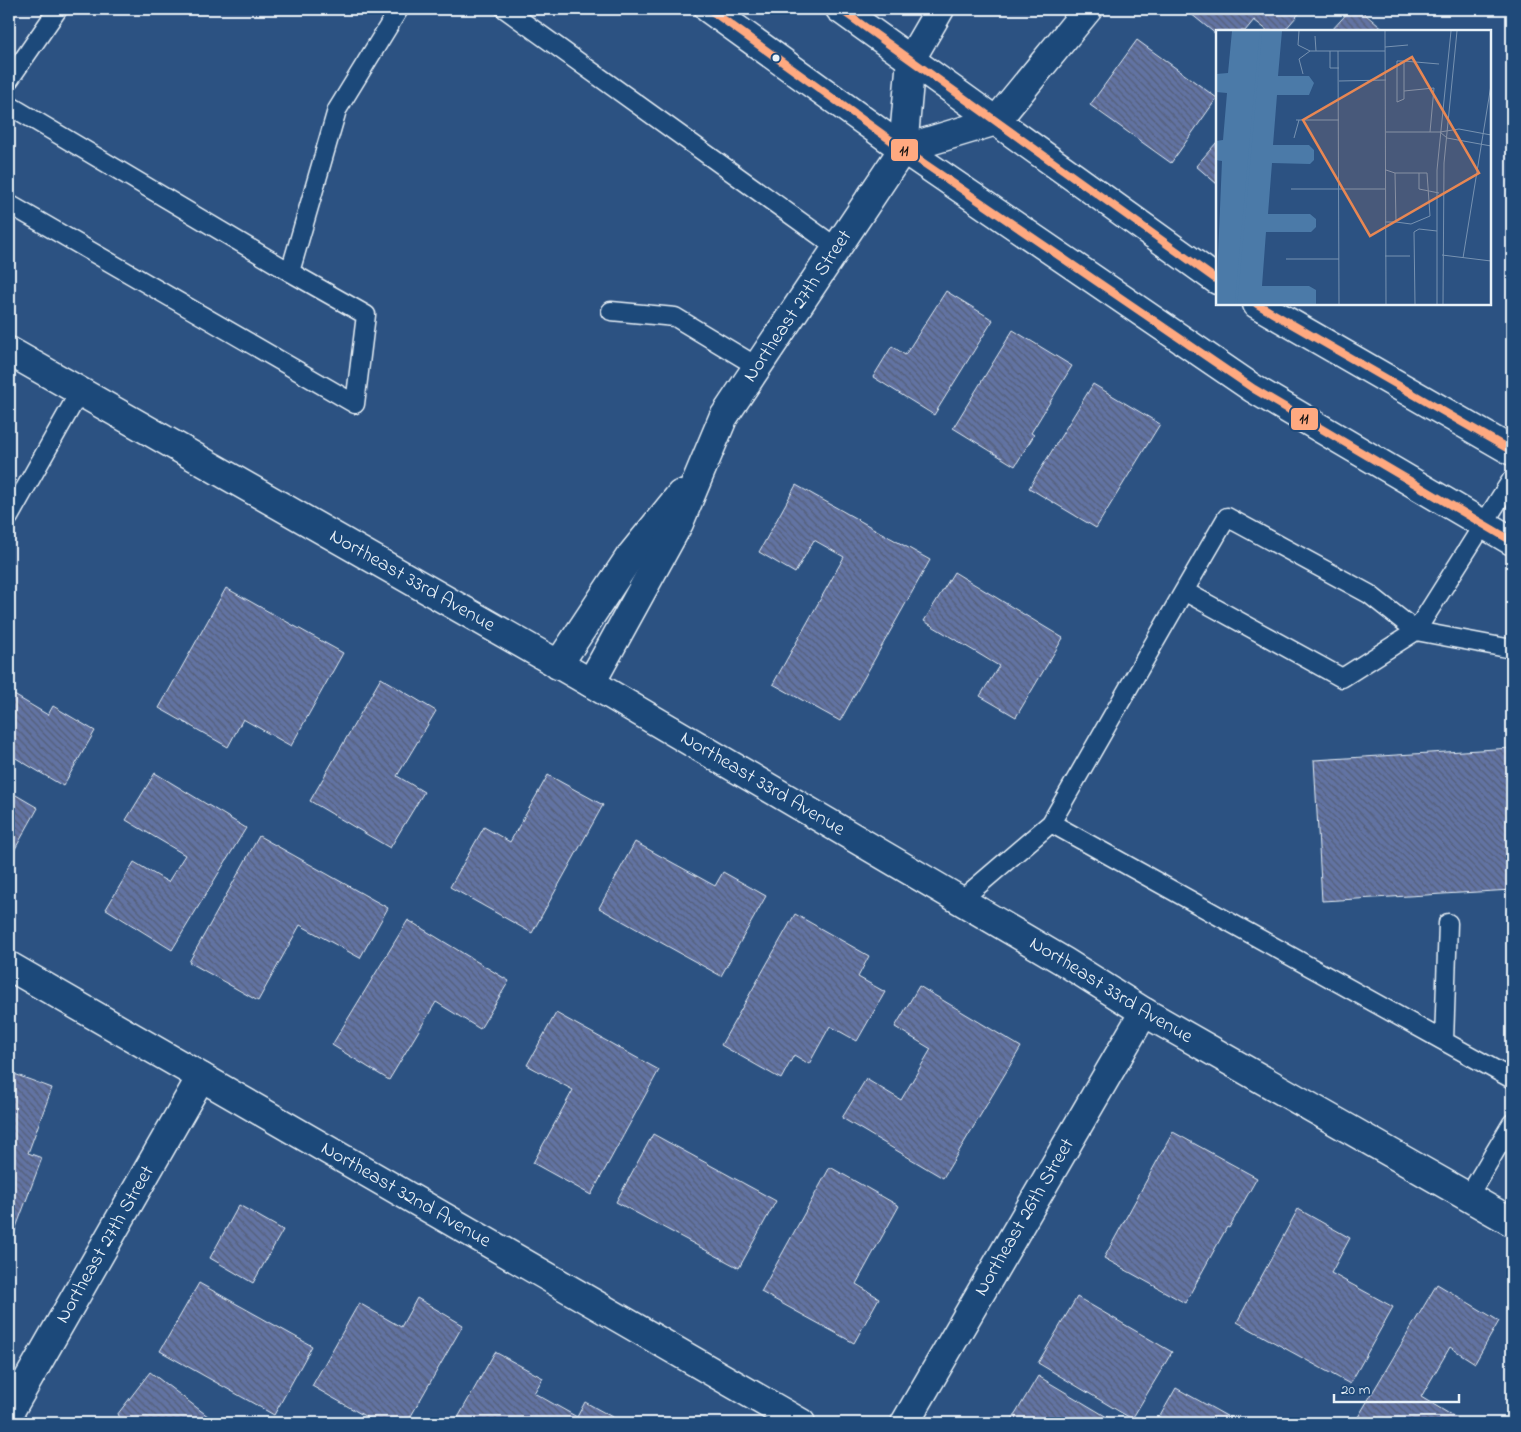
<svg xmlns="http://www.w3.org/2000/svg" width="1521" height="1432" font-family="'Indie Flower',sans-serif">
<defs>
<pattern id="building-back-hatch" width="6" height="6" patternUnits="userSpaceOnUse" patternTransform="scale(1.25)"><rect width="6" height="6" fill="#6273a3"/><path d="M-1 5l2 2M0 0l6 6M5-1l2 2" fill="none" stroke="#545e76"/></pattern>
</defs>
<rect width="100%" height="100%" fill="#2c5282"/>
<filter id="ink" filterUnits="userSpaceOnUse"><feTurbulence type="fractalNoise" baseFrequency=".02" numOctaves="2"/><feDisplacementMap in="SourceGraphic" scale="10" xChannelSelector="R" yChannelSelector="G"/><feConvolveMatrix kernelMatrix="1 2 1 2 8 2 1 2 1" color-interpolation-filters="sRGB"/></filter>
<g filter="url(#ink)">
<path fill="url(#building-back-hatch)" stroke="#e8f1f8" d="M1185,9h118l-19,22h-16l-14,-11 -9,11h-28v4z
M1351,9h8l26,22h-54z
M1137,40l80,58 -46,65 -81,-58z
M1217,142v42l-21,-18z
M946,291l47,29 -59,95 -61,-38 19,-31 13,9z
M1013,330l59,36 -41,67 3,2 -19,31 -62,-38z
M1093,384l67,40 -64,104 -67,-40z
M796,485l134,75 -90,161 -67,-37 71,-127 -30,-17 -19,33 -36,-21z
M954,572l109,66 -47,79 -36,-21 19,-30 -75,-45z
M226,588l117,65 -52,93 -48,-27 -15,28 -69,-39z
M381,678l55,33 -39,65 27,16 -34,56 -80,-47z
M9,692l39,23 5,-9 42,25 -32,55 -54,-32z
M1512,748v142l-190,11 -8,-141z
M155,773l91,55 -74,122 -66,-41 28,-47 34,20 17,-27 -59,-35z
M548,775l55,30 -71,128 -82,-46 34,-60 26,15z
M9,791l29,17 -27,48 -2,-1z
M259,836l129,72 -28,50 -60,-33 -42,76 -69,-39z
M635,842l80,44 8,-14 43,24 -45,80 -122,-68z
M795,914l74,42 -11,21 27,15 -28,49 -27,-15 -21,38 -15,-9 -13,24 -60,-34z
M408,920l101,61 -29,48 -44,-27 -47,78 -57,-35z
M919,986l102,61 -78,131 -101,-60 24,-39 35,21 30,-51 -36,-22z
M556,1013l103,57 -68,125 -58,-32 40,-73 -46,-25z
M9,1072l43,16 -24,65 14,5 -31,83 -2,-1z
M1173,1132l84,46 -28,50 -2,-1 -42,76 -81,-45z
M653,1134l123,67 -37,67 -123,-66z
M830,1167l69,39 -43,78 23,14 -25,45 -93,-51z
M239,1205l44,25 -30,53 -43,-25z
M1298,1209l52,29 -19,35 62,34 -43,77 -113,-62z
M199,1283l113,63 -38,69 -114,-64z
M1437,1284l62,37 -24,42 -25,-16 -29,50 42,25 -1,1h-94l-10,-6z
M1077,1297l95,55 -40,67 -94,-56z
M417,1298l46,27 -56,98h-30l-65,-37 47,-83 42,24z
M495,1352l48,26 -9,15 43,24 8,-15 38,21h-168z
M150,1372l67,51h-90v-1l-10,-7z
M1038,1376l79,47h-107z
M1176,1388l58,32 -2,3h-76z"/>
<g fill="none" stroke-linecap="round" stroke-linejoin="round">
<g stroke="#e8f1f8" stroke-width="21">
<path id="service" d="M505,9l332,239
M9,80l49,-71
M9,105l281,167 47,-162 62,-101
M9,204l346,200 11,-89 -76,-43
M611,311l64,6 83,50
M9,517l71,-126
M1184,591l43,-74 142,77 47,37 96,18
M1051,823l133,-232 158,87 74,-47 96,-152
M961,900l90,-77 461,256
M1444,1041l4,-118
M1468,1197l44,-74"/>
</g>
<g stroke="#e8f1f8" stroke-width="31">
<g id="minor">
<path d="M903,149l93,-28 92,-112"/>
<path id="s1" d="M9,351l582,332 474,279 79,50 368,210"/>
<path d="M558,665l71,-107 51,-63"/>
<path id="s2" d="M591,683l88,-160 44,-105 180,-269 8,-90 29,-50"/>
<path id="s3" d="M9,966l792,457"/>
<path id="s4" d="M9,1413l192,-336"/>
<path id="s5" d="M905,1423l239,-411"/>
</g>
</g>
<g stroke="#e8f1f8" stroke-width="31">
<path id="primary" d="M709,9l194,140 351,240 258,152
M840,9l377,271
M1257,304l255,147"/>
</g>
<use href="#service" stroke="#1f4a7a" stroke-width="18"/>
<use href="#minor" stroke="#1f4a7a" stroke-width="28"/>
<use href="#primary" stroke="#1f4a7a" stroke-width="28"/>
<g stroke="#1f4a7a" stroke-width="11">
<path id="bus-1" d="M709,9l194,140 351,240 258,152
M840,9l377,271
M1257,304l255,147"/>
</g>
<use href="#bus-1" stroke="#ffa980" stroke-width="8"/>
</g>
</g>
<circle fill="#e8f1f8" stroke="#1f4a7a" stroke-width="2" cx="776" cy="58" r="4.5"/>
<g text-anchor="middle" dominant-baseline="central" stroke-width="4" stroke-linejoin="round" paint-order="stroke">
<g font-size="20" fill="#e8f1f8" stroke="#1f4a7a">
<text stroke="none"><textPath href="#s2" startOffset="431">Northeast 27th Street</textPath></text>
<text stroke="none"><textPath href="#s1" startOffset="464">Northeast 33rd Avenue</textPath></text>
<text stroke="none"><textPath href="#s1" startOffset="869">Northeast 33rd Avenue</textPath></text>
<text stroke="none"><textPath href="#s1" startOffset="1274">Northeast 33rd Avenue</textPath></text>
<text stroke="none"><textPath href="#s3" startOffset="458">Northeast 32nd Avenue</textPath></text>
<text stroke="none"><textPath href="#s5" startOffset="238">Northeast 26th Street</textPath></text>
<text stroke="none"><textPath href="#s4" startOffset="194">Northeast 27th Street</textPath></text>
</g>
</g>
<g transform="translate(1216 30)">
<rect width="275" height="275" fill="#2c5282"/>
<path d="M16,1h50l-4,45h31l5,7 -5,12h-32l-4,50h36l5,5v10l-4,4 -38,-1 -4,51h42l6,5v8l-5,5h-45l-4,54h47l7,4v14h-100l6,-143 -6,-1v-19l7,-1 4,-47 -11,-1v-18l12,-1z" fill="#4b7aa8"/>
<path fill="none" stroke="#4b7aa8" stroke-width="2.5" d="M20,274l25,-273"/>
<path fill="none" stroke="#7792b1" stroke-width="1" d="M83,1l-1,14 12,6h75M169,1l1,273M99,6l1,15M169,17l23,-2M114,21v17h9M122,21l1,253M87,44l-4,-15 11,-8M123,51l47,-1M188,61v8l-7,3v-41h7M80,90h43M170,102h54l19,-3 32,6M214,102l4,-44 -30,3v-30l35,3M224,102l7,6 44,8M78,108l5,-18M179,143h24v16l20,4M75,159h94M169,192h11l-1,-49 -9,-3M180,192l15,2 19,-8 -3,-43h-8M226,225l49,6M169,226h25M247,228l28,-173M70,229h53M199,274l-1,-72 5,-3 18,2M221,274v-134l14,-139M227,274l1,-141 13,-132"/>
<path fill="#e88753" fill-opacity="0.15" stroke="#e88753" stroke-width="2.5" d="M196,27l67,116 -109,63 -67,-116z"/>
<rect width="275" height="275" fill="none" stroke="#e8f1f8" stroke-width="2.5"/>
</g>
<g stroke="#1f4a7a" stroke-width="2">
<rect x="890" y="138" width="29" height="24" rx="5" fill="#ffa980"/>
<rect x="1290" y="407" width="29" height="24" rx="5" fill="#ffa980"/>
</g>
<g font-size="14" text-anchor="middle" font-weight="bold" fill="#111">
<text x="904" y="155">11</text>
<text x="1304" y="423">11</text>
</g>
<rect width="1521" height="1432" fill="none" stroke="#1f4a7a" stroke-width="30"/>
<rect x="15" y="15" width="1491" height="1402" fill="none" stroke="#e8f1f8" stroke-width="2" filter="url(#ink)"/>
<path d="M1334 1394v8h125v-8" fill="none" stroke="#e8f1f8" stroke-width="2.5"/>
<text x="1341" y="1394" font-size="15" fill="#e8f1f8" stroke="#1f4a7a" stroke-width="4" paint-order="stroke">20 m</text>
</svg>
